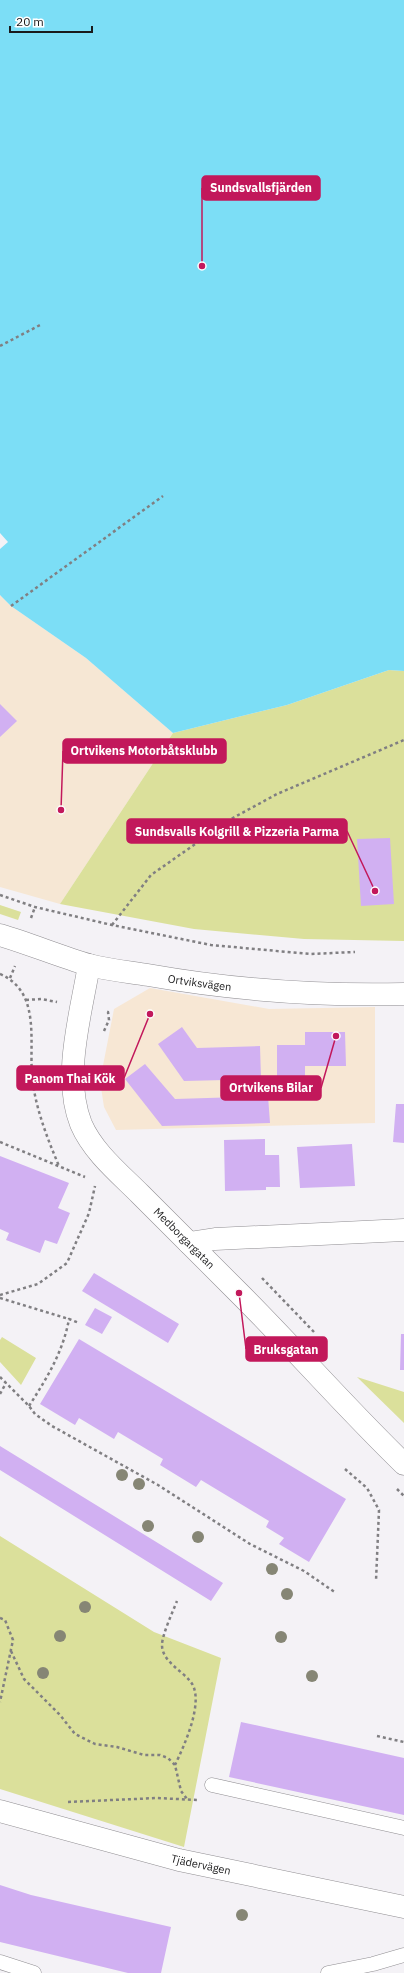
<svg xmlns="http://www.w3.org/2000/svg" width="404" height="1973" font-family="'IBM Plex Sans',sans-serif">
<rect width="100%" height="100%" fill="#f4f2f6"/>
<path fill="#f7e7d4" d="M150,988l119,21 106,-2v116l-259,7 -12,-23 -4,-26 14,-72z"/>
<path fill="#f6e7d4" d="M0,595l11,11 75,52 87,75 -113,171 -60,-17z"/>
<path fill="#dbe09b" d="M389,670l15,1v270l-100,-2 -110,-10 -134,-25 113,-171 114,-28z
M0,905l21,7 -3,8 -18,-6z
M2,1337l34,21 -15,27 -21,-23v-22z
M357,1377l47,15v31z
M0,1536l154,96 67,26 -37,189 -184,-58z"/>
<path fill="#7cdef6" d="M0,0h404v671l-15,-1 -102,35 -114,28 -87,-75 -75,-52 -11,-11v-46l8,-7 -8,-9z"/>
<path fill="#d1b0f2" d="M0,704l17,17 -17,16z
M390,838l4,66 -33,2 -4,-67z
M182,1027l15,21 63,-2 1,33 -77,2 -26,-37z
M305,1032h40l1,34h-41v18h-28v-39h28z
M145,1064l30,35 93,-3 2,27 -108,3 -37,-47z
M396,1104h8v39l-11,-1z
M265,1139v16h14l1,32h-14v3l-41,1 -1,-51z
M352,1144l3,42 -55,2 -3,-41z
M0,1156l69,27 -11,25 12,5 -13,31 -12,-4 -5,13 -34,-13 3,-7 -9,-4z
M94,1273l85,51 -11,19 -86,-52z
M95,1308l17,9 -10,17 -17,-9z
M401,1334h3v36h-4z
M79,1339l267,160 -37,63 -30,-18 5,-6 -18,-11 3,-6 -68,-41 -5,7 -36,-22 3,-6 -45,-27 -4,7 -35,-21 -4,7 -35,-21z
M0,1446l223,137 -12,18 -211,-131z
M241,1722l163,36v57l-175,-38z
M0,1885l31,10 140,32 -10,46h-33l-128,-31z"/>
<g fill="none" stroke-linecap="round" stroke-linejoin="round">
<g stroke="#908e92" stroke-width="15">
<path id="lane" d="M212,1785l192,43
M0,1962l34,11
M328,1973l45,-9 31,-9"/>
</g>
<g stroke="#908e92" stroke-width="23">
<g id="street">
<path d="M189,1243l26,-4 189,-9"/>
<path id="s1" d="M0,1811l179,49 225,47"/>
</g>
</g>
<g stroke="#908e92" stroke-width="23">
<g id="secondary">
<path id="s2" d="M0,935c30,9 59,21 89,30 19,5 40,7 59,10 85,15 170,21 256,19"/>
<path id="s3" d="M89,965c-8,49 -27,111 -8,159 12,28 39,50 59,70 33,33 66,66 99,99 56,56 108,116 165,171"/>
</g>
</g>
<path stroke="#807f82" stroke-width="2.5" stroke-dasharray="3 3" stroke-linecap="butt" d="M0,346l42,-22
M11,606l152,-110
M0,895l35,12 77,18 99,20 99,9 45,-2
M31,918l4,-11
M112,925l39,-50 80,-56 46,-25 127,-54
M0,974c44,19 27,73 33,110 4,28 15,56 26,82
M10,978l5,-12
M26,1000l15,-1 16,3
M104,1031l5,-11 -1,-8h-3
M0,1142l85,35
M262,1278l52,54
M0,1295l38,-11 29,-21 22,-50 6,-27
M0,1298l69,21
M0,1377l29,29 6,8 17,12 106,59 92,59 54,27 32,22
M0,1394l6,-11
M29,1406c18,-28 34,-54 40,-87l10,4
M345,1469l22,19 12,22 -3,71
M397,1489l7,7
M0,1618l5,2 8,20 -13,62
M11,1651l13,28 36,36 15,19 20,10 22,3 27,8h16l8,3 7,7 6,26 6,8
M377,1736l27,6
M175,1765c9,-19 31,-66 15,-84 -9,-11 -28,-20 -28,-36 0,-10 11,-34 15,-44
M68,1802l89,-4 40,2"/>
<use href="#lane" stroke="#fff" stroke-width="14"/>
<use href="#street" stroke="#fff" stroke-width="22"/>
<use href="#secondary" stroke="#fff" stroke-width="22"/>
</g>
<g fill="#868675">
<circle cx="122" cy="1475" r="6"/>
<circle cx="139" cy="1484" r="6"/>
<circle cx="148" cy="1526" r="6"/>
<circle cx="198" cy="1537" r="6"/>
<circle cx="272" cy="1569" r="6"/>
<circle cx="287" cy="1594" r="6"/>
<circle cx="85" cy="1607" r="6"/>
<circle cx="60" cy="1636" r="6"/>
<circle cx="281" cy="1637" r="6"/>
<circle cx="43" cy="1673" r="6"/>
<circle cx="312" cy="1676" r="6"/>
<circle cx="242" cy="1915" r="6"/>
</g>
<g text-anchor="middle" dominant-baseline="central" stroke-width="4" stroke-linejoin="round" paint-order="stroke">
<g font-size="11" fill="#1a1a1b" stroke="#fff">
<text stroke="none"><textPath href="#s2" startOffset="206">Ortviksvägen</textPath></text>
<text stroke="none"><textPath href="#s3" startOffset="316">Medborgargatan</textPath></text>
<text stroke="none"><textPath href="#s1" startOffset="208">Tjädervägen</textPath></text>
</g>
</g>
<path fill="none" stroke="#c2185b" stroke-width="1.5" d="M202 266L202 188M61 810L63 751M375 891L347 831M150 1014L124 1078M336 1036L321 1088M239 1293L246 1349"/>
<g fill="#c2185b" stroke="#fff" stroke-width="1.5">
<circle cx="202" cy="266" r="4"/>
<circle cx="61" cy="810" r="4"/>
<circle cx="375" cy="891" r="4"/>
<circle cx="150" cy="1014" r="4"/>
<circle cx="336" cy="1036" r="4"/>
<circle cx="239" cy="1293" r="4"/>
</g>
<g fill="#c2185b" stroke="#c2185b" stroke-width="1.5">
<rect x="202" y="176" width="118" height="24" rx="4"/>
<rect x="63" y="739" width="163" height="24" rx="4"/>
<rect x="127" y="819" width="220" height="24" rx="4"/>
<rect x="17" y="1066" width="107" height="24" rx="4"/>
<rect x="221" y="1076" width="100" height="24" rx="4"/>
<rect x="246" y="1337" width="81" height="24" rx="4"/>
</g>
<g font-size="12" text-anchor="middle" font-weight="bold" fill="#fff">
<text x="261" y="192">Sundsvallsfjärden</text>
<text x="144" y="755">Ortvikens Motorbåtsklubb</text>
<text x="237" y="836">Sundsvalls Kolgrill &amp; Pizzeria Parma</text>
<text x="70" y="1083">Panom Thai Kök</text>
<text x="271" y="1092">Ortvikens Bilar</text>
<text x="286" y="1354">Bruksgatan</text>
</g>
<path d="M10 26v6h82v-6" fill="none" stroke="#1a1a1b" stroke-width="2"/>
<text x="16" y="26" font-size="12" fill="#1a1a1b" stroke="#ffffff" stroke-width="3" paint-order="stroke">20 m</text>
</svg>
